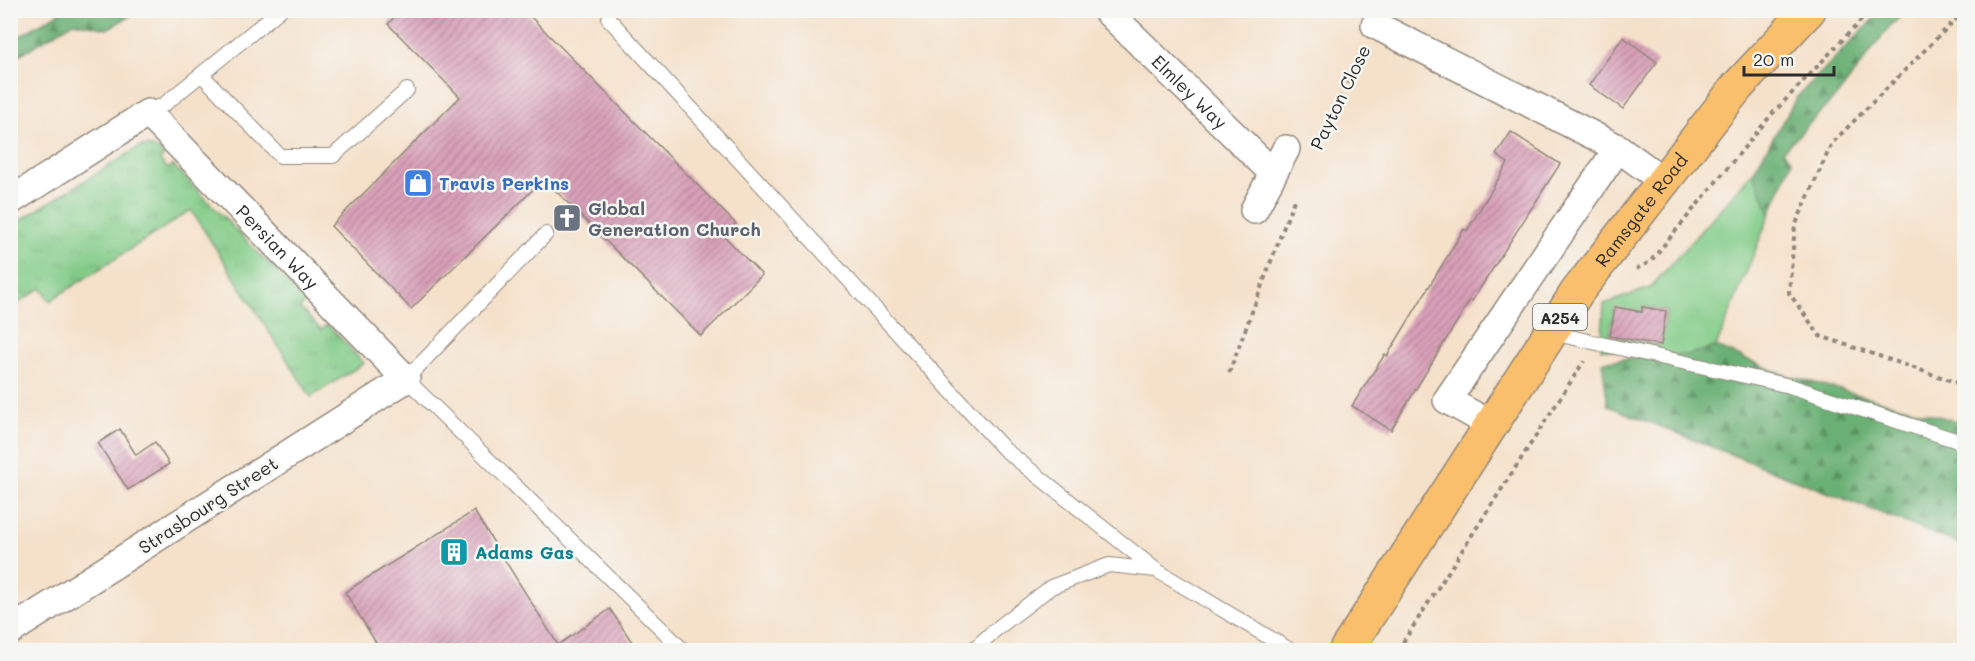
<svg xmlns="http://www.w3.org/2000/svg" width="1975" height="661" font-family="Mali,sans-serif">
<defs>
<pattern id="grass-tufts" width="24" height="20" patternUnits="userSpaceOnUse" patternTransform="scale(1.5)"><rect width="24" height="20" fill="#83cc88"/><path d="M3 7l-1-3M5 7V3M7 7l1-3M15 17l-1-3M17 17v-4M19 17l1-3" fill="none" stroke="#71af76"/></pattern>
<pattern id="forest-firs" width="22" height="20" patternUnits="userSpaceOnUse" patternTransform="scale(1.5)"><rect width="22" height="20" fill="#6ab074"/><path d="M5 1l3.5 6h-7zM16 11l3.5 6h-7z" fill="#578f5f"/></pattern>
<pattern id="building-hatch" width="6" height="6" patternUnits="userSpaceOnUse" patternTransform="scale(1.5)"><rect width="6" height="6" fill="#d9a1b9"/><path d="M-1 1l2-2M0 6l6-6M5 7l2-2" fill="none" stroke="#b08397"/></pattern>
</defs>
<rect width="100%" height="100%" fill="#f6f6f2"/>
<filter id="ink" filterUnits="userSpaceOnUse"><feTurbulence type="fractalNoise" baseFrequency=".0167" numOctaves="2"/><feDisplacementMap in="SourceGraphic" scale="12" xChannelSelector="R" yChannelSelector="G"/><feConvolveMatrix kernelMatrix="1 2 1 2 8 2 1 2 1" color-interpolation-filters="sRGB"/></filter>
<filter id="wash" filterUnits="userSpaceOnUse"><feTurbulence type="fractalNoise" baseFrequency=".008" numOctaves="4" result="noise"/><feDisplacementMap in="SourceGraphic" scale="24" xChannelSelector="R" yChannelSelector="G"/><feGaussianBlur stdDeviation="1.35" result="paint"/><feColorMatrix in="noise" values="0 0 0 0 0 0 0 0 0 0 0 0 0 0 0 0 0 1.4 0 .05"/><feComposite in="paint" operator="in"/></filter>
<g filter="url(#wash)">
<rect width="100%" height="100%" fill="#f5e1ca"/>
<path fill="url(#grass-tufts)" stroke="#577c5a" stroke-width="1.5" d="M141,146c10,0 16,2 23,9l-4,5 8,9 5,-4 133,137 -6,6 21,22 6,-6 37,39 -53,34 -120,-187 -141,91 -9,-13 -30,20v-82z"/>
<path fill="url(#forest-firs)" stroke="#4a6e50" stroke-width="1.5" d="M64,10h75v1l-32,18 -33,-7 -63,38v-19z
M1881,11h26l-18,16 -48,64 -58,60 9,10 -22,53 -17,-42 44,-75z
M1716,347l69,28 179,48v123l-356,-140 -6,-44z"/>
<path fill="#83cc88" stroke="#577c5a" stroke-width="1.5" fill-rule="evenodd" d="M1753,172l17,42 -54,133 -30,8 -85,-6 3,-45 46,-16zM1643,307l23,4 -5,34 -51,-9 5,-28 27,4z"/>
<g id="blocks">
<path fill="url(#building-hatch)" d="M401,10h123l212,214 -12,12 38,39 -61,61 -157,-157 -133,130 -80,-83 129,-129 -72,-73z
M1623,37l34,25 -34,47 -34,-24z
M1511,132l49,32 -88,137 -2,-1 -79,130 -39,-24 33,-52 2,2 77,-127 3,2 41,-68 -12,-8z
M1615,307l27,5v-5l24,4 -5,34 -51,-9z
M120,429l16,26 19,-13 14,22 -41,26 -30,-47z
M474,511l84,134 52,-36 28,42h-257l-36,-59z"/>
</g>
</g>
<g filter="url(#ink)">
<use href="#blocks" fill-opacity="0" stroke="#90867a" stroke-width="1.5"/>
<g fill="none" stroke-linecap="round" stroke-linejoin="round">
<g stroke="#90867a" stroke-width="16">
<path id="service" d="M609,19l395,430 152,121
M201,74l79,82h53l74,-66
M148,113l18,-10 114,-93
M546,234l-140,145 277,271
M1552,333l238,53 174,57
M973,650l22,-20 56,-43 58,-22 47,5 134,80"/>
</g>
<g stroke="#90867a" stroke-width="30">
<g id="minor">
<path id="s1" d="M1106,10l167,163"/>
<path d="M1375,25l243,123 44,32"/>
<path id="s2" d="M10,201l138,-88 258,266 -396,252"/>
<path d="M1254,210l32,-61"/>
<path d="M1490,424l-43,-24 171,-252"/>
</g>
</g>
<g stroke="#90867a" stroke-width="36">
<g id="primary">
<path id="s3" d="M1346,650l231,-358 160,-205 72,-77"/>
</g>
</g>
<path stroke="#90867a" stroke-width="4" stroke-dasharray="4.5 4.5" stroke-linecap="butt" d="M1964,11l-132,132 -37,83 -6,67 31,43 144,49
M1316,148l47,-98
M1636,269l14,-7 122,-148 99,-104
M1229,373l65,-173
M1398,650l186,-289"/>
<use href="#service" stroke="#fff" stroke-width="14"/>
<use href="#minor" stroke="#fff" stroke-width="27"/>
<use href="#primary" stroke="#f9bf6d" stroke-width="33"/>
</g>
</g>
<defs>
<g id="shop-square" transform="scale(1.5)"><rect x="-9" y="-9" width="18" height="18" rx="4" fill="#3f7fe0" stroke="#f6f6f2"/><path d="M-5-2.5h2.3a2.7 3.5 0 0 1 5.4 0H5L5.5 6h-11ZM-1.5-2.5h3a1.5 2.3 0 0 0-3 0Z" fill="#fff"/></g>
<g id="church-square" transform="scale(1.5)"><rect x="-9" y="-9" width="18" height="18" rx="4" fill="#6b7280" stroke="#f6f6f2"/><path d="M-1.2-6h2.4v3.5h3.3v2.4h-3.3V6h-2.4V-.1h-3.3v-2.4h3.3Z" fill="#fff"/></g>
<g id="building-square" transform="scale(1.5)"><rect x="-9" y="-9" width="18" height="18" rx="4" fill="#0f9aa8" stroke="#f6f6f2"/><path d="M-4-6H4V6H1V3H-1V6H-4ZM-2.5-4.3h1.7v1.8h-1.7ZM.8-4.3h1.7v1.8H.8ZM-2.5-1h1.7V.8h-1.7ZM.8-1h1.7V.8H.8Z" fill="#fff"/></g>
</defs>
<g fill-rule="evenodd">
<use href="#shop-square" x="418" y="183"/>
<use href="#church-square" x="567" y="218"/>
<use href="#building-square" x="454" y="552"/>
</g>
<g text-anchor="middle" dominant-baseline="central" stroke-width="5" stroke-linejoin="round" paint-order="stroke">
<rect fill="#f6f6f2" stroke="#686867" stroke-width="1.5" x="1533" y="304" width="54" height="26" rx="4.5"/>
<g font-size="16" font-weight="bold" fill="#2b2b2b">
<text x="1560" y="317">A254</text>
</g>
<g font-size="18" fill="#2b2b2b" stroke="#f6f6f2">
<text stroke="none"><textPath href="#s1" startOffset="117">Elmley Way</textPath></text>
<text transform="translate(1340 97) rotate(-64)">Payton Close</text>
<text stroke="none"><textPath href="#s3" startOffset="530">Ramsgate Road</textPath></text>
<text stroke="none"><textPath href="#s2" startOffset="350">Persian Way</textPath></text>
<text transform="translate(208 505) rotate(-33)">Strasbourg Street</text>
</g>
<g font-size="18" font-weight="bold" fill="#366cbe" stroke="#f6f6f2" text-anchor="start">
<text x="439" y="183">Travis Perkins</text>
</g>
<g font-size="18" font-weight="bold" fill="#5b616d" stroke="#f6f6f2" text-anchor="start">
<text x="588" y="208">Global<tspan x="588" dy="21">Generation Church</tspan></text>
</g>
<g font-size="18" font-weight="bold" fill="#0d838f" stroke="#f6f6f2" text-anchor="start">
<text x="475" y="552">Adams Gas</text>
</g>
</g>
<rect width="1975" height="661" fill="none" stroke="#f6f6f2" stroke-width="36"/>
<path d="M1744 66v9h90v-9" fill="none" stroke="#2b2b2b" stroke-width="3"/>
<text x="1753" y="66" font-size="18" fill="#2b2b2b" stroke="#f6f6f2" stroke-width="4.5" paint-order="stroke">20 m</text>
</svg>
